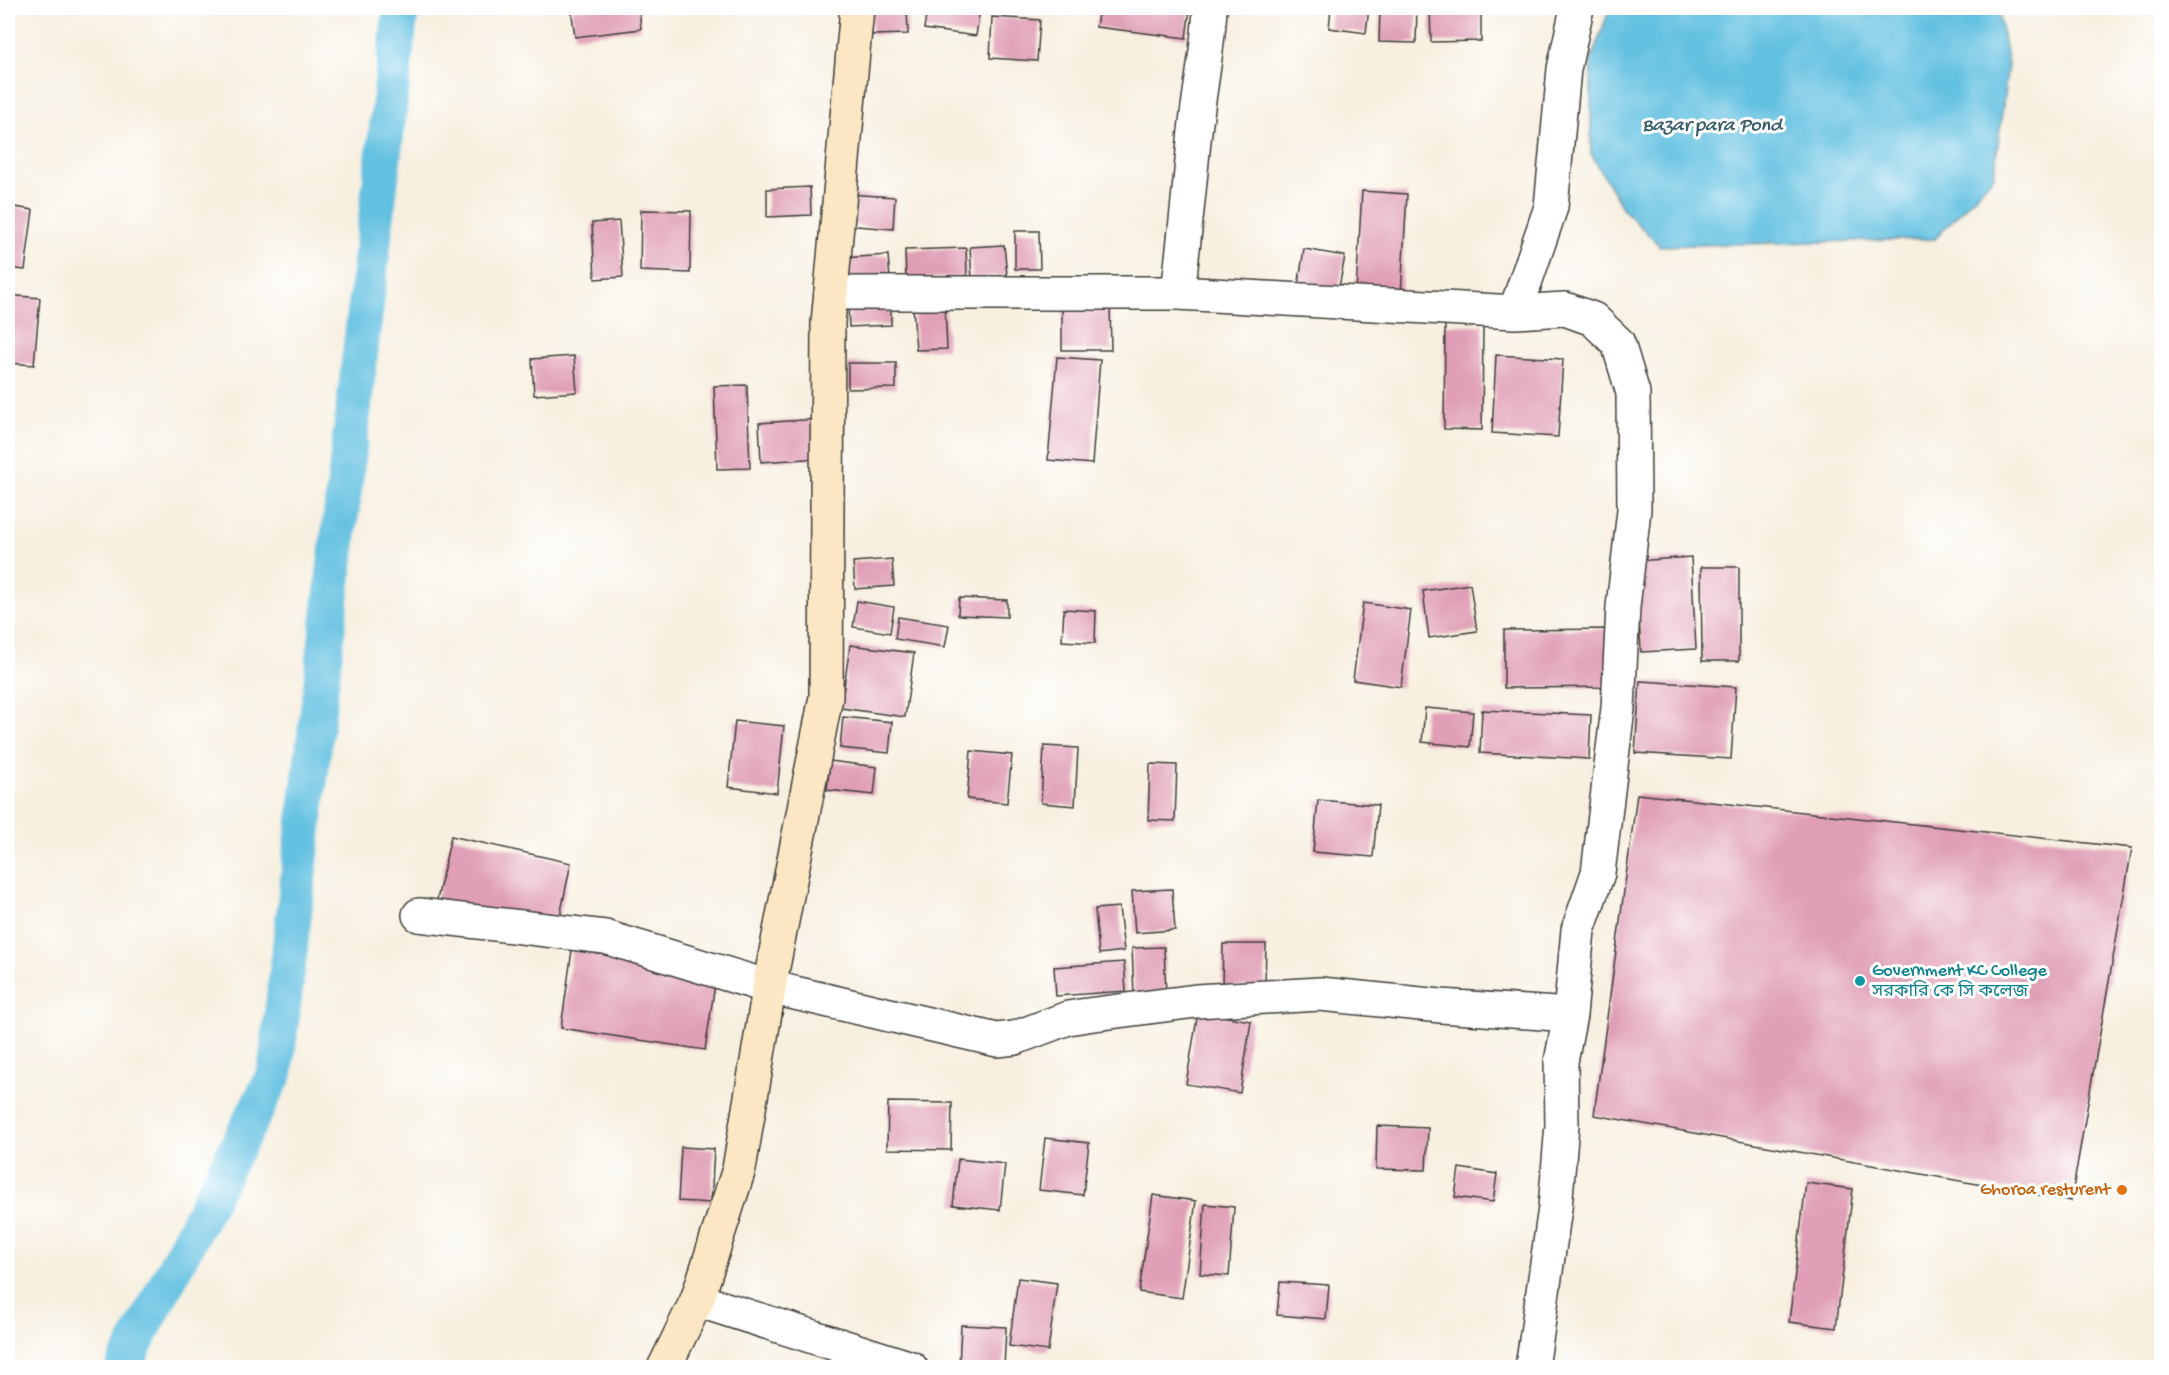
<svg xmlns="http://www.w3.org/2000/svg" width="2169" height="1375" font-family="'Gochi Hand','Noto Sans Bengali',sans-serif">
<rect width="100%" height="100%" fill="#fff"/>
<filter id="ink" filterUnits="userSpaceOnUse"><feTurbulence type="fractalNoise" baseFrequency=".0167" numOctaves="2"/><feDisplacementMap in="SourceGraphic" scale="12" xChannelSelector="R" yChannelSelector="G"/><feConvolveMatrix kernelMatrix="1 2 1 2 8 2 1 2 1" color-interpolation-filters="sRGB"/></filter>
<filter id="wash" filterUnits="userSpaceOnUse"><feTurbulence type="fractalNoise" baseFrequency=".008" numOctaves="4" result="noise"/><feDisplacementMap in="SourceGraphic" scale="24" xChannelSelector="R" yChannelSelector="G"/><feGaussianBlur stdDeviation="1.35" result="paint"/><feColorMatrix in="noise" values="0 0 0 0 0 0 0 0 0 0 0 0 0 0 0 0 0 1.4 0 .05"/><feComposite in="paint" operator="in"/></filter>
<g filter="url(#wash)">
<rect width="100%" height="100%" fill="#f7efdf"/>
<path fill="#63c1e1" stroke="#406e7e" stroke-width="1.5" d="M1610,8h388l10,56 -14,112 -59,63 -275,7 -37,-37 -32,-55v-94z"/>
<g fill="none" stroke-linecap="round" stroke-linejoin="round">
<path stroke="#63c1e1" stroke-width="36" d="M123,1368l152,-295 126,-1065"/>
</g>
<g id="blocks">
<path fill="#e09fb6" d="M571,8h68l2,21 -66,8z
M871,8h36l1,26 -36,1z
M927,8h53l-4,28 -52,-7z
M1099,8h91l-4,30 -90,-11z
M1331,8h38l-3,25 -37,-5z
M1380,8h37l-1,35 -37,-1z
M1430,8h51v33l-50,1z
M992,17l48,3 -3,41 -47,-3z
M810,187l1,28 -44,2v-28z
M1362,191l45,3 -6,101 -45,-3z
M846,194l49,3 -2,32 -49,-4z
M8,206l25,4 -8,60 -17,-2z
M641,210l50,1 -1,62 -50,-2z
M619,221l4,56 -28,2 -3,-56z
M1015,231h24l1,38h-25z
M1004,245l3,30 -35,3 -2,-31z
M966,248l1,29 -61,2 -1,-29z
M1304,249l41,7 -7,37 -40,-6z
M888,255l2,24 -46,3 -2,-24z
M8,295l32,3 -6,67 -26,-2z
M891,301v24l-42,2 -1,-25z
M1110,303l1,47h-49v-46z
M945,305l2,44 -31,1 -3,-43z
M1445,325h38l-1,105 -38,-1z
M1496,355l67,4 -5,78 -66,-4z
M574,356l3,36 -43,3 -2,-36z
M1057,357l43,3 -8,104 -44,-4z
M848,363h48v25l-48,1z
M747,385l3,83 -33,1 -3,-83z
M818,419l3,39 -60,4 -2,-39z
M1691,557l5,92 -55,3 -5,-91z
M892,559l2,27 -39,3 -2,-27z
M1701,567h38v94h-37z
M1470,584l7,47 -48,7 -6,-47z
M959,598l48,2v17l-49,-2z
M857,601l37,6 -4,26 -37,-6z
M1363,603l48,7 -10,77 -48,-7z
M1064,609l32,2 -1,32 -33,-2z
M898,617l51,8 -4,22 -50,-8z
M1610,629l1,58 -107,1v-58z
M850,645l64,8 -9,64 -64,-9z
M1640,681l96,6 -5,72 -96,-6z
M1425,708l48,4 -3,35 -48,-5z
M1482,710l109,5 -2,44 -109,-6z
M843,717l49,5 -3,31 -49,-5z
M735,721l49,5 -7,67 -49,-6z
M1044,746l34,2 -3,58 -34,-3z
M971,751l41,4 -5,48 -40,-4z
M830,761l47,6 -3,28 -47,-5z
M1150,764l27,1 -2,56 -27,-1z
M1637,794l495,54 -61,353 -477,-86z
M1318,800l60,5 -5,52 -60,-5z
M451,836l120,27 -13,63 -121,-26z
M1172,889l3,41 -40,3 -3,-42z
M1119,907l5,44 -25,3 -4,-45z
M1223,944h43l-1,43 -43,-1z
M1164,947l2,47 -32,2 -2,-48z
M572,950l145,21 -12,79 -144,-22z
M1124,962l2,29 -70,5 -2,-29z
M1198,1012l53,9 -11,72 -54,-9z
M888,1102l64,1 -1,47 -64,-1z
M1377,1126l51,2 -2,42 -50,-1z
M1045,1138l44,5 -6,52 -44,-5z
M681,1147l33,2 -3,54 -33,-2z
M958,1159l47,5 -5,46 -47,-5z
M1459,1168l38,6 -4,28 -38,-5z
M1806,1183l47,6 -17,139 -47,-6z
M1153,1195l43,6 -14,97 -43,-6z
M1205,1204l29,3 -5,69 -29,-2z
M1018,1278l39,5 -9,68 -39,-5z
M1280,1282l49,3 -3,34 -49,-4z
M961,1325l45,2 -2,41 -45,-1z"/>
</g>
</g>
<g filter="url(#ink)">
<use href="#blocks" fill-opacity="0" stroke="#3d3c39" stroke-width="1.5"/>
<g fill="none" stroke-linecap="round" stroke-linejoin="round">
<g stroke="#3d3c39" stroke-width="36">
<path id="street" d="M831,293h347l337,19 36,-105 13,-138 13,-61
M1178,293c6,-50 11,-101 16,-152 4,-45 14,-88 16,-133
M419,915l186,22 164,50 228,53 18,-2 53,-20 19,-3 109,-14 124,-7 121,12 129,9 8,-85 20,-57 20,-165 5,-101 11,-97 -1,-117 -15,-50 -25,-24 -28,-10 -50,3
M697,1300l214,68
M1532,1368l23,-160 7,-83 -1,-63 9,-47"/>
</g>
<g stroke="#3d3c39" stroke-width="36">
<path id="secondary" d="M664,1368l33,-68 42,-131 32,-192 55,-280 2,-374 29,-315"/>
</g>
<use href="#street" stroke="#fff" stroke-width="33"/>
<use href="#secondary" stroke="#fbe7c3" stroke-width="33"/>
</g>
</g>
<circle fill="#0f9aa8" stroke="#fff" stroke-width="2" cx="1860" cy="981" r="6"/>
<circle fill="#e8710a" stroke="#fff" stroke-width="2" cx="2122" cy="1190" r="6"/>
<g text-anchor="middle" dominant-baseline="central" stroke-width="6" stroke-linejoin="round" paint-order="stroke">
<g font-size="18" fill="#0d838f" stroke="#fff" text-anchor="start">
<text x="1872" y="971">Government KC College<tspan x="1872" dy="21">সরকারি কে সি কলেজ</tspan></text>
</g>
<g font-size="18" fill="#c56008" stroke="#fff" text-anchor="end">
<text x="2110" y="1190">Ghoroa resturent</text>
</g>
<g font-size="20" font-style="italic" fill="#385e6b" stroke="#fff">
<text x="1712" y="126">Bazar para Pond</text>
</g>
</g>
<rect width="2169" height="1375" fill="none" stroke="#fff" stroke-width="30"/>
</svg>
